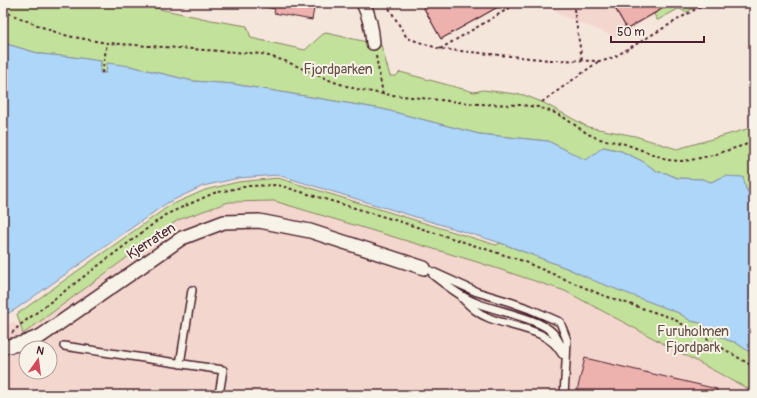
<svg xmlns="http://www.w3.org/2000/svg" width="757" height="398" font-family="Pangolin,sans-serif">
<rect width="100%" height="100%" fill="#f5e6dc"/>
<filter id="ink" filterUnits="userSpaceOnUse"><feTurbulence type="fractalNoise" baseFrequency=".025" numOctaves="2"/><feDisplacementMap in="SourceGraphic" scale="8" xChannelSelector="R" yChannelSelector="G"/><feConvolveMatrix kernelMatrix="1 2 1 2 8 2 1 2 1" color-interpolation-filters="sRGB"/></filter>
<g filter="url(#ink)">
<path fill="#f3d6ce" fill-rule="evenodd" d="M549,3h128l-61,34 -56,-22z
M274,201l203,61 88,29 189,101v3h-751v-70l11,-3 9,11 155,-113 51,-18zM26,348h24v24h-24z"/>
<path fill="#c2e19a" stroke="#868062" d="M3,3h129l79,17 36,6 4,12 54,12 18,-16 3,-1 55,12 9,31h6l4,-4 74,20 9,-2 41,5 18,7 46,25 47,9 42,13 77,-22v62l-5,3 -3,-3 -21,-13 -14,6 -9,-3 -25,-1 -11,-5 -8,-1 -16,-11 -21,-10 -17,-4 -18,14 -38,-20 -69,-7 -97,-25 -149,-25 -40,-3 -63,-15 -24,7h-6l1,-12 -28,-4 -32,-3 -38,-11z
M673,3h29l-15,9h-2l-5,-3h-2l-20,11h-1l-3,-6z
M278,178l218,67 5,-2 68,26 27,12 83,32 12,8 10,2 15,11 11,6 8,2 13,9 6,2v39l-189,-101 -88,-29 -203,-61 -45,1 -51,18 -155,114 -6,-20 152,-108 36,-16 33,-8z"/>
<path fill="#add6f8" stroke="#858da6" d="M3,43l38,11 32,3 28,4 -1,12h6l1,-10 23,3 63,15 40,3 149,25 97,25 69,7 38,19 17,-13 18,4 21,10 16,11 8,1 11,5 25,1 9,3 14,-6 18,1 3,12 2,3 6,-3v164l-6,-2 -13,-9 -8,-2 -11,-6 -15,-11 -10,-2 -12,-8 -82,-31 -28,-13 -68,-26 -223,-68 -39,3 -36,8 -36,17 -151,106 -13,7z"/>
<path fill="#eeb2ae" stroke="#4a1f2b" d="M246,3h69l-3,17 -38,-7 1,-4z
M421,3h84l-64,36z
M421,3h84l-64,36z
M612,3h60l-45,26z
M612,3h60l-45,26z
M585,358l132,31 -1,6h-140z"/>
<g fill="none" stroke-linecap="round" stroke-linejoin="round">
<g stroke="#4a1f2b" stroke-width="10">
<path id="service" d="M424,268l53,24 33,10 20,7 30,13 7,18 -1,23 -2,32
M433,275c13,10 26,21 41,27 21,9 66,16 79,31 6,7 9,14 11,22
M462,298c9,9 15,15 27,20 24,10 59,10 73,36
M64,346l159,24 -4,25
M180,364l12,-74"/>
</g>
<g stroke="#4a1f2b" stroke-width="16">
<path id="minor" d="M363,3c6,12 9,26 10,40
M3,347l21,-4 17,-7 141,-98 42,-16 35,-1 51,10 114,37"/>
</g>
<path stroke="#4a1f2b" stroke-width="2" stroke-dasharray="3 3" stroke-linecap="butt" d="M386,3l21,35 33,11 110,11 49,1 8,-1 9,-4 90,-53
M573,3l9,57
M3,11l49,20 16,5 39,7 155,11 23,7 49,21 22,7 27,5 95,10 43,1 17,2 15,5 10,5 25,17 11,5 23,4 47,17 12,1 10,-1 22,-5 41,-13
M440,49l78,-46
M376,56l7,38
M102,73l5,-30
M542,102l57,-41
M12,333l8,-8 145,-110 49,-22 34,-7 30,-1 120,36 122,39 82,35 70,23 82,49"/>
<use href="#service" stroke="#f7f3e8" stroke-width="7"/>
<use href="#minor" stroke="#f7f3e8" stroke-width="13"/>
</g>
</g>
<g text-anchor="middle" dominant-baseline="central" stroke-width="4" stroke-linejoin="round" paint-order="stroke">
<g font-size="14" fill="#685047" stroke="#f7f3e8">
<text x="338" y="69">Fjordparken</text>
<text x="693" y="331">Furuholmen<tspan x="693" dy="16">Fjordpark</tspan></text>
</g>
<g font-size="14" fill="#4a1f2b" stroke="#f7f3e8">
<text transform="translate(151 241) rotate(-33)">Kjerraten</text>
</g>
</g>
<rect width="757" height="398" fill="none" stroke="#f7f3e8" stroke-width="16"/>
<rect x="8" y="8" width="741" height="382" fill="none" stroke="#4a1f2b" stroke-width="1.5" filter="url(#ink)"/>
<g transform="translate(38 360) rotate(14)"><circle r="19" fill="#f7f3e8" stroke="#b29e9c"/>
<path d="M0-3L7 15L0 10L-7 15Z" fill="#d1495b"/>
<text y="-6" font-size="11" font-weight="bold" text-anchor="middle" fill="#4a1f2b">N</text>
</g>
<path d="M611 36v6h93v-6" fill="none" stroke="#4a1f2b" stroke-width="2"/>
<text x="617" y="36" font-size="12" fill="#4a1f2b" stroke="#f7f3e8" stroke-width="3" paint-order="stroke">50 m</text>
</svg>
